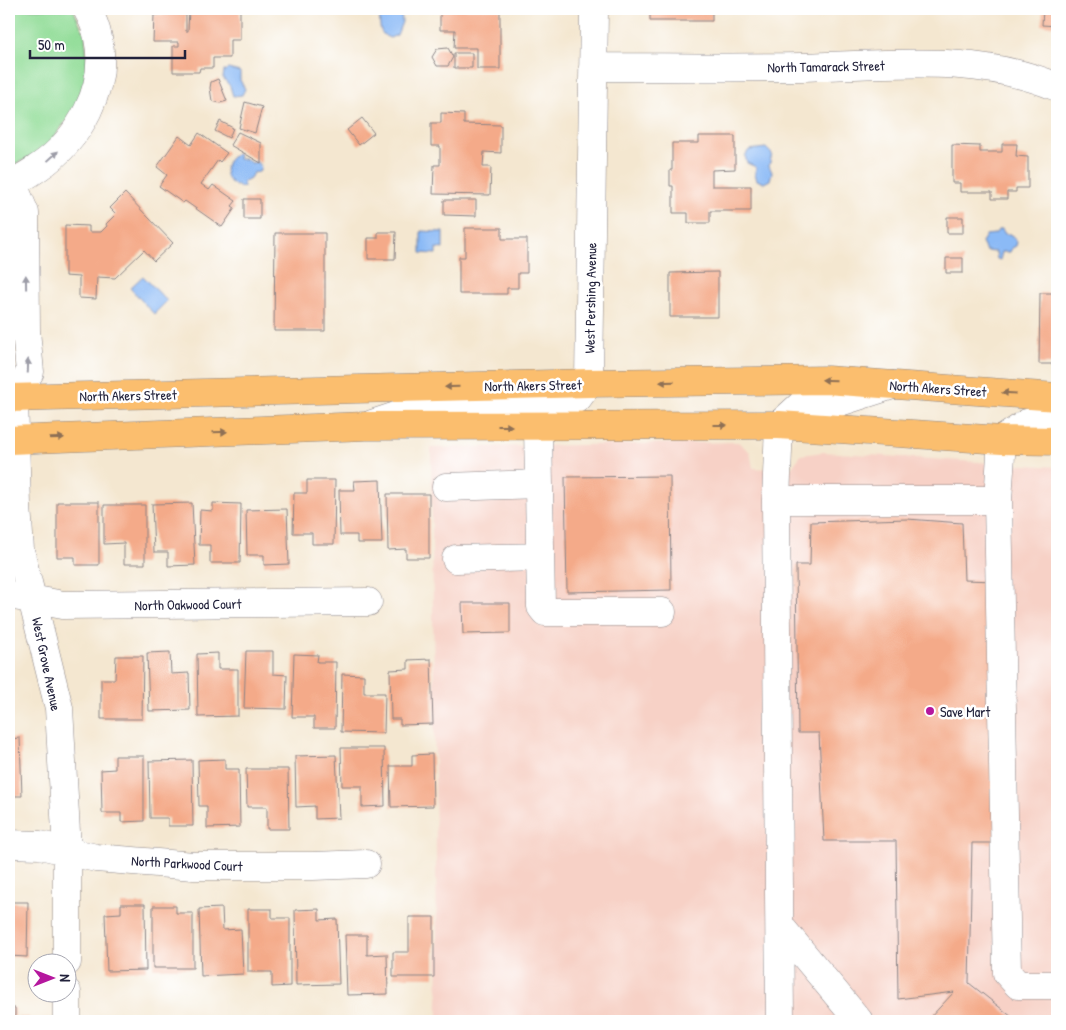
<svg xmlns="http://www.w3.org/2000/svg" width="1066" height="1030" font-family="'Patrick Hand',sans-serif">
<rect width="100%" height="100%" fill="#fff"/>
<filter id="ink" filterUnits="userSpaceOnUse"><feTurbulence type="fractalNoise" baseFrequency=".02" numOctaves="2"/><feDisplacementMap in="SourceGraphic" scale="10" xChannelSelector="R" yChannelSelector="G"/><feConvolveMatrix kernelMatrix="1 2 1 2 8 2 1 2 1" color-interpolation-filters="sRGB"/></filter>
<filter id="wash" filterUnits="userSpaceOnUse"><feTurbulence type="fractalNoise" baseFrequency=".0096" numOctaves="4" result="noise"/><feDisplacementMap in="SourceGraphic" scale="20" xChannelSelector="R" yChannelSelector="G"/><feGaussianBlur stdDeviation="1.12" result="paint"/><feColorMatrix in="noise" values="0 0 0 0 0 0 0 0 0 0 0 0 0 0 0 0 0 1.4 0 .05"/><feComposite in="paint" operator="in"/></filter>
<g filter="url(#wash)">
<rect width="100%" height="100%" fill="#f4e7d0"/>
<path fill="#f7d1c6" d="M738,442l12,10 3,16 37,2 11,-15 22,-3 234,15v554h-619l-7,-573z"/>
<path fill="#93dd99" stroke="#5a806a" d="M9,9h64l12,26 3,35 -11,36 -30,41 -20,12 -18,7z"/>
<path fill="#8bbaf6" stroke="#566e98" d="M373,9h28l1,13 -5,13 -7,3c-13,-4 -9,-14 -11,-23l-5,-3z
M228,69l12,3v8l5,9 -3,6 -9,1 -3,-10 -7,-8 1,-7z
M766,148l6,6 -3,12 3,6 -2,8 -6,3 -7,-3 -2,-6 1,-7 -9,-4 -2,-7 4,-6z
M238,153l1,6h7l5,4 6,-1 4,5 -2,5 -6,1 -3,5 -7,4 1,5c-22,-1 -25,-25 -6,-34z
M999,229h3l3,5h5l7,8 -1,4 -4,2 -2,4h-8l-2,8 -3,-1 -1,-7 -10,-1 -4,-8 4,-8 9,-1z
M421,231l22,1v17l-7,-1v6l-15,-1z
M143,276l24,25 -13,13 -24,-26z"/>
<g id="blocks">
<path fill="#f4aa89" d="M189,9h51v31h-10v18h-17v10h-13l-1,4h-26v-26h6v-4h-26l1,-27 32,-2v18h2z
M440,9h60v60h-23v-21h-23l1,-18h-15z
M650,9h62v12h-62z
M1043,9h14v17l-15,-1z
M448,48l5,9 -5,9h-11l-5,-9 5,-8z
M454,53h18v15h-18z
M218,79l9,22 -7,2 -8,-2 -2,-13 1,-6z
M245,102l17,5 -7,26 -16,-5z
M441,113l23,1v10l37,1v28l-17,-1 -1,15h8l-1,28 -57,-1 1,-29h6v-19h-9v-23h10z
M362,118l12,15 -15,12 -12,-15z
M220,121l13,7 -4,10 -14,-7z
M238,132l23,11v20l-31,-18z
M199,133l28,20 -7,9 -2,-2 -17,24 8,6 4,-5 23,16 -4,5 3,2 -13,19 -37,-26 -2,2 -24,-17 8,-11 -10,-8 22,-31 12,9z
M699,136h36v33l-23,1v16h39v25h-41v12h-22v-10h-15v-27h-3v-16h2v-27h27z
M1002,144h15l-1,12 12,1v31h-12v4h-9v7h-15v-7h-32v-9h-8v-38l28,1v6h22z
M125,193l48,50 -19,18 -10,-11 -29,28 -18,-1 -1,22 -17,-1v-21l-14,-1v-51l24,1v6h12l6,-6 -1,-2 10,-10 -6,-6z
M244,199h16v20h-16z
M444,200h32v16l-32,-1z
M947,217h16v16h-16z
M465,228h37v11h25v34h-9v15h-11v6h-48v-37h6z
M378,232h18l-1,27h-27v-21h10z
M275,233h50v98h-51z
M946,258h17v15h-17z
M718,272v45h-48v-44z
M1040,293h17v71h-18z
M670,476l1,114 -104,2 -2,-115z
M307,480h28l-1,64h-22v-11h-19l1,-40h13z
M380,480l2,63h-25v-8h-17l-1,-45h16l-1,-9z
M387,494h42v64h-23v-9l-18,1z
M57,502h42v63h-24v-8h-18z
M192,503l3,62 -27,1v-14h-14l-2,-48z
M213,503l28,1 -1,59h-30v-18h-11l1,-35 13,1z
M104,505h41v59h-21v-21l-20,1z
M287,509l2,55 -25,1v-10h-17l-1,-45z
M907,519l55,4 2,57 32,1 -1,262h-23l-3,140 48,38h-90l27,-29 -56,7 -2,-158h-72l-5,-108h-21l-2,-168h14l1,-43z
M462,603h48v30l-47,1z
M246,651h27v23l14,1 -1,34 -42,-1z
M170,652l1,22 18,-1 1,37 -41,1 -2,-58z
M218,653v16h20v47l-40,1 -1,-63z
M294,654l24,1 -1,7h19l-1,66h-21v-11h-22z
M116,656h27l-1,63h-41v-40h14z
M431,659l2,65 -33,1v-6h-9l-1,-49 18,-1v-9z
M342,674l22,1v18h21l-1,40 -43,-1z
M20,738l2,58h-13v-57z
M341,748h43l1,58 -23,1v-21h-20z
M432,754l1,52 -42,1 -1,-41h22v-11z
M336,755l3,63 -24,1v-13l-19,1 -1,-51z
M115,756h29v65l-23,1v-9h-19l-1,-43 14,-1z
M225,759v10h14l1,58 -33,1v-22h-8l-1,-46z
M192,760l1,66h-25v-8h-18l-1,-57z
M246,769h42l1,60h-22v-22h-20z
M9,902h19l-1,55 -18,-1z
M121,904h24l1,66 -39,1 -2,-57 16,-1z
M153,906h23v7h17v55h-40z
M222,908l1,22 18,-1 2,45 -42,2 -2,-67z
M248,909h24v9h18v68l-18,1v-15h-24z
M319,909v11l18,-1 2,65 -43,1 -1,-75z
M409,917h25v60h-41v-25h16z
M345,935h22v20l20,-1 1,40 -41,1z
M9,1008h6v10l14,-1v4h-20z"/>
</g>
</g>
<g filter="url(#ink)">
<use href="#blocks" fill-opacity="0" stroke="#8b8486" stroke-width="1"/>
<g fill="none" stroke-linecap="round" stroke-linejoin="round">
<g stroke="#8b8486" stroke-width="29">
<path id="minor" d="M593,67c69,0 139,1 209,0 85,-2 175,-14 255,20
M12,182l13,31 1,118 4,41 -16,26
M9,183c10,-2 21,-10 30,-16 40,-27 70,-80 59,-129 -2,-11 -6,-20 -11,-29
M9,389l5,9 3,108 3,44 39,158 8,142v112
M1057,420l-30,3 -25,17 -4,60 9,473 11,12h39
M372,424l39,-13 155,-7 12,-6 11,-15 5,-374
M538,426l3,181 4,5h117
M446,487l93,-3
M776,500h222
M456,559l84,-2
M9,595l54,10 305,-3
M9,844l31,1 56,13 98,8h119l53,-2
M780,926l79,95
M67,992v29
M780,1021l-4,-521 3,-75 23,-21 38,-2 53,-17"/>
</g>
<g stroke="#8b8486" stroke-width="29">
<path id="major" d="M9,398l580,-15 238,-3 230,17
M9,440l357,-14 413,-1 223,15 55,1"/>
</g>
<use href="#minor" stroke="#fff" stroke-width="28"/>
<use href="#major" stroke="#fbbe6e" stroke-width="28"/>
</g>
<defs><path id="oneway-solid" d="M-6-.8H1V-3.2L6.5 0L1 3.2V.8H-6Z" transform="scale(1.25)"/></defs>
<g fill="#9c9ca7">
<use href="#oneway-solid" transform="translate(53 156) rotate(-43)"/>
<use href="#oneway-solid" transform="translate(26 282) rotate(-91)"/>
<use href="#oneway-solid" transform="translate(28 366) rotate(-88)"/>
</g>
<g fill="#8e7054">
<use href="#oneway-solid" transform="translate(829 380) rotate(-178)"/>
<use href="#oneway-solid" transform="translate(667 382) rotate(179)"/>
<use href="#oneway-solid" transform="translate(452 387) rotate(179)"/>
<use href="#oneway-solid" transform="translate(1009 393) rotate(-176)"/>
<use href="#oneway-solid" transform="translate(720 425)"/>
<use href="#oneway-solid" transform="translate(505 426)"/>
<use href="#oneway-solid" transform="translate(220 432) rotate(-2)"/>
<use href="#oneway-solid" transform="translate(57 438) rotate(-2)"/>
</g>
</g>
<circle fill="#b5179e" stroke="#fff" stroke-width="2" cx="930" cy="711" r="5"/>
<g text-anchor="middle" dominant-baseline="central" stroke-width="5" stroke-linejoin="round" paint-order="stroke">
<g font-size="14" fill="#22223b" stroke="#fff">
<text transform="translate(826 66) rotate(-1)">North Tamarack Street</text>
<text transform="translate(590 298) rotate(-89)">West Pershing Avenue</text>
<text transform="translate(533 385) rotate(-1)">North Akers Street</text>
<text transform="translate(938 388) rotate(4)">North Akers Street</text>
<text transform="translate(128 395) rotate(-1)">North Akers Street</text>
<text transform="translate(188 604) rotate(-1)">North Oakwood Court</text>
<text transform="translate(47 664) rotate(78)">West Grove Avenue</text>
<text transform="translate(187 863) rotate(3)">North Parkwood Court</text>
</g>
<g font-size="14" fill="#22223b" stroke="#fff" text-anchor="start">
<text x="940" y="711">Save Mart</text>
</g>
</g>
<rect width="1066" height="1030" fill="none" stroke="#fff" stroke-width="30"/>
<g transform="translate(52 978) rotate(90)"><circle r="24" fill="#ffffff" stroke="#a7a7b1"/>
<path d="M0-4L9 19L0 12L-9 19Z" fill="#b5179e"/>
<text y="-8" font-size="14" font-weight="bold" text-anchor="middle" fill="#22223b">N</text>
</g>
<path d="M30 50v8h155v-8" fill="none" stroke="#22223b" stroke-width="2.5"/>
<text x="38" y="50" font-size="15" fill="#22223b" stroke="#ffffff" stroke-width="4" paint-order="stroke">50 m</text>
</svg>
